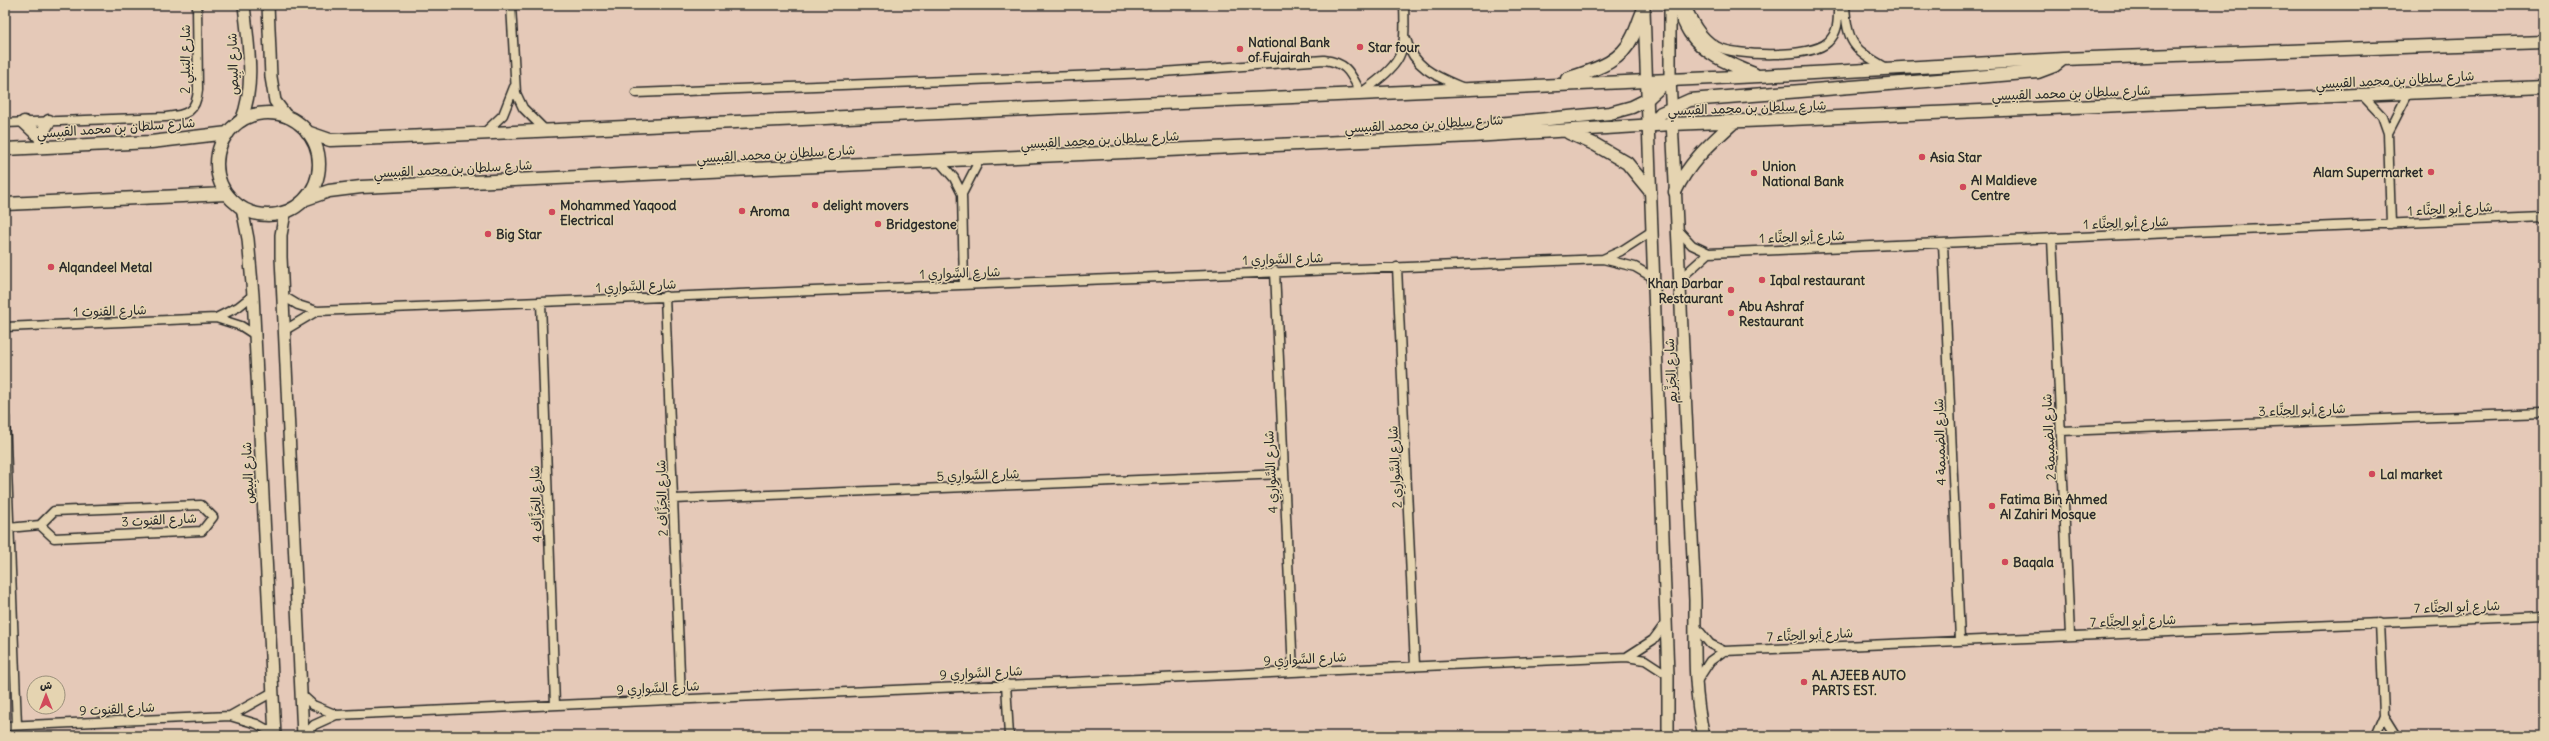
<svg xmlns="http://www.w3.org/2000/svg" width="2549" height="741" font-family="Delius,'Playpen Sans Arabic',sans-serif">
<rect width="100%" height="100%" fill="#e5d4b1"/>
<filter id="ink" filterUnits="userSpaceOnUse"><feTurbulence type="fractalNoise" baseFrequency=".025" numOctaves="2"/><feDisplacementMap in="SourceGraphic" scale="8" xChannelSelector="R" yChannelSelector="G"/><feConvolveMatrix kernelMatrix="1 2 1 2 8 2 1 2 1" color-interpolation-filters="sRGB"/></filter>
<g filter="url(#ink)">
<path fill="#e5c9b8" fill-rule="evenodd" d="M5,5h2539v731h-2539zM34,683h24v24h-24z"/>
<g fill="none" stroke-linecap="round" stroke-linejoin="round">
<g stroke="#2b2b2b" stroke-width="11">
<path id="minor" d="M511,5l5,88 7,15 22,22
M1686,5c7,16 14,31 30,41 20,11 96,12 112,-4 11,-10 10,-23 10,-37
M1845,5c2,38 8,44 40,62
M1406,39c8,30 32,38 58,49
M636,93l513,-20 175,-13c24,3 26,13 37,33 42,-31 45,-36 43,-88
M2363,96l19,20 6,17 3,91
M5,123l161,-6c21,-2 30,-5 32,-27l-1,-85
M2388,133l20,-39
M483,134l20,-19 11,-28
M939,161l15,17 8,16
M1679,231l13,14 17,8 835,-36
M2052,238l18,397
M1943,243l17,397
M1603,259l18,-8 31,-20
M1397,267l18,399
M1275,271l18,401
M1680,279l29,-26
M964,285l-2,-91 18,-35
M283,296l15,9 19,6 1286,-52 32,8 19,11
M665,296l16,403
M541,302l14,403
M216,318l22,-11 15,-12
M5,327l211,-9 25,8 14,9
M285,330l32,-19
M5,417l12,308
M2061,431l483,-18
M674,499l609,-25
M8,528l32,-3 14,-14 147,-6 12,12 -11,14 -148,7 -14,-13
M1696,627l14,17 14,7 820,-35
M1628,656l25,-16 12,-16
M1697,681l13,-20 14,-10
M1006,684l3,52
M301,694l12,11 24,10 1290,-58 18,3 23,15
M2384,715l13,21
M230,716l43,-24
M5,726l225,-10 27,8 18,10
M304,736l10,-11 22,-10
M2375,736l9,-21 -4,-93"/>
</g>
<g stroke="#2b2b2b" stroke-width="14">
<path id="tertiary" d="M268,5l3,72 4,24 12,16
M1670,5v73l25,522c0,45 -2,92 9,136
M1644,10l24,665v61
M241,121c15,-36 7,-78 3,-116
M242,208l6,31 5,56 22,441
M285,213l-4,22v22l22,479"/>
</g>
<g stroke="#2b2b2b" stroke-width="15">
<path id="secondary" d="M1676,5c5,9 8,19 14,28 15,22 40,31 64,41
M1567,79c25,-9 53,-15 65,-41 5,-9 7,-19 12,-29
M217 164a51 51 0 1 1 102 0a51 51 0 1 1-102 0Z
M24,122l16,15
M1648,127l13,-14 29,-13 348,-28 16,-6 9,-7
M307,132l23,8 29,-1 1400,-63 304,-17 481,-17
M1569,133l25,11 33,19 23,28
M1477,134l20,-10 113,-11 22,-6 14,-7 24,-22
M43,147l-3,-10 9,-16
M5,149l146,-7 77,-9
M1675,192c14,-30 35,-48 59,-70
M306,199l23,-8 32,-4 1112,-51 199,-12 872,-37
M5,204l221,-10"/>
</g>
<use href="#minor" stroke="#e5d4b1" stroke-width="8"/>
<use href="#tertiary" stroke="#e5d4b1" stroke-width="11"/>
<use href="#secondary" stroke="#e5d4b1" stroke-width="12"/>
</g>
</g>
<g fill="#d1495b" stroke="#e5d4b1" stroke-width="1.5">
<circle cx="1360" cy="47" r="4"/>
<circle cx="1240" cy="49" r="4"/>
<circle cx="1922" cy="157" r="4"/>
<circle cx="2431" cy="172" r="4"/>
<circle cx="1754" cy="173" r="4"/>
<circle cx="1963" cy="187" r="4"/>
<circle cx="815" cy="205" r="4"/>
<circle cx="742" cy="211" r="4"/>
<circle cx="552" cy="212" r="4"/>
<circle cx="878" cy="224" r="4"/>
<circle cx="488" cy="234" r="4"/>
<circle cx="51" cy="267" r="4"/>
<circle cx="1762" cy="280" r="4"/>
<circle cx="1731" cy="290" r="4"/>
<circle cx="1731" cy="313" r="4"/>
<circle cx="2372" cy="474" r="4"/>
<circle cx="1992" cy="506" r="4"/>
<circle cx="2005" cy="562" r="4"/>
<circle cx="1804" cy="682" r="4"/>
</g>
<g text-anchor="middle" dominant-baseline="central" stroke-width="3" stroke-linejoin="round" paint-order="stroke">
<g font-size="13" font-weight="bold" fill="#2b2b2b" stroke="#e5d4b1" text-anchor="start">
<text x="1248" y="42">National Bank<tspan x="1248" dy="15">of Fujairah</tspan></text>
<text x="1368" y="47">Star four</text>
<text x="1930" y="157">Asia Star</text>
<text x="1762" y="166">Union<tspan x="1762" dy="15">National Bank</tspan></text>
<text x="2423" y="172" text-anchor="end">Alam Supermarket</text>
<text x="1971" y="180">Al Maldieve<tspan x="1971" dy="15">Centre</tspan></text>
<text x="560" y="205">Mohammed Yaqood<tspan x="560" dy="15">Electrical</tspan></text>
<text x="823" y="205">delight movers</text>
<text x="750" y="211">Aroma</text>
<text x="886" y="224">Bridgestone</text>
<text x="496" y="234">Big Star</text>
<text x="59" y="267">Alqandeel Metal</text>
<text x="1770" y="280">Iqbal restaurant</text>
<text x="1723" y="283" text-anchor="end">Khan Darbar<tspan x="1723" dy="15">Restaurant</tspan></text>
<text x="1739" y="306">Abu Ashraf<tspan x="1739" dy="15">Restaurant</tspan></text>
<text x="2380" y="474">Lal market</text>
<text x="2000" y="499">Fatima Bin Ahmed<tspan x="2000" dy="15">Al Zahiri Mosque</tspan></text>
<text x="2013" y="562">Baqala</text>
<text x="1812" y="675">AL AJEEB AUTO<tspan x="1812" dy="15">PARTS EST.</tspan></text>
</g>
<g font-size="13" fill="#2b2b2b" stroke="#e5d4b1">
<text transform="translate(185 59) rotate(-90)">شارع البَيلِي 2</text>
<text transform="translate(233 64) rotate(-92)">شارع البِيص</text>
<text transform="translate(2395 80) rotate(-3)">شارع سلطان بن محمد القبيسي</text>
<text transform="translate(2071 93) rotate(-2)">شارع سلطان بن محمد القبيسي</text>
<text transform="translate(1747 108) rotate(-2)">شارع سلطان بن محمد القبيسي</text>
<text transform="translate(1424 124) rotate(-3)">شارع سلطان بن محمد القبيسي</text>
<text transform="translate(116 128) rotate(-4)">شارع سلطان بن محمد القبيسي</text>
<text transform="translate(1100 140) rotate(-3)">شارع سلطان بن محمد القبيسي</text>
<text transform="translate(776 154) rotate(-3)">شارع سلطان بن محمد القبيسي</text>
<text transform="translate(453 169) rotate(-3)">شارع سلطان بن محمد القبيسي</text>
<text transform="translate(2450 209) rotate(-3)">شارع أبو الحِنَّاء 1</text>
<text transform="translate(2126 223) rotate(-2)">شارع أبو الحِنَّاء 1</text>
<text transform="translate(1802 237) rotate(-2)">شارع أبو الحِنَّاء 1</text>
<text transform="translate(1283 259) rotate(-2)">شارع السَّوارِي 1</text>
<text transform="translate(960 273) rotate(-2)">شارع السَّوارِي 1</text>
<text transform="translate(636 286) rotate(-3)">شارع السَّوارِي 1</text>
<text transform="translate(110 311) rotate(-2)">شارع القنوت 1</text>
<text transform="translate(1671 371) rotate(-93)">شارع الجَزِّيم</text>
<text transform="translate(2302 410) rotate(-2)">شارع أبو الحِنَّاء 3</text>
<text transform="translate(2049 437) rotate(-93)">شارع الضميمة 2</text>
<text transform="translate(1940 442) rotate(-92)">شارع الضميمة 4</text>
<text transform="translate(1395 467) rotate(-93)">شارع السَّوارِي 2</text>
<text transform="translate(1271 472) rotate(-93)">شارع السَّوارِي 4</text>
<text transform="translate(248 473) rotate(-93)">شارع البِيص</text>
<text transform="translate(978 475) rotate(-2)">شارع السَّوارِي 5</text>
<text transform="translate(662 498) rotate(-92)">شارع الجَزَّاف 2</text>
<text transform="translate(536 504) rotate(-92)">شارع الجَزَّاف 4</text>
<text transform="translate(159 520) rotate(-3)">شارع القنوت 3</text>
<text transform="translate(2457 607) rotate(-2)">شارع أبو الحِنَّاء 7</text>
<text transform="translate(2133 621) rotate(-2)">شارع أبو الحِنَّاء 7</text>
<text transform="translate(1810 635) rotate(-3)">شارع أبو الحِنَّاء 7</text>
<text transform="translate(1305 659) rotate(-3)">شارع السَّوارِي 9</text>
<text transform="translate(981 673) rotate(-3)">شارع السَّوارِي 9</text>
<text transform="translate(658 688) rotate(-3)">شارع السَّوارِي 9</text>
<text transform="translate(117 709) rotate(-3)">شارع القنوت 9</text>
</g>
</g>
<rect width="2549" height="741" fill="none" stroke="#e5d4b1" stroke-width="20"/>
<rect x="10" y="10" width="2529" height="721" fill="none" stroke="#2b2b2b" stroke-width="1.5" filter="url(#ink)"/>
<g transform="translate(46 695)"><circle r="19" fill="#e5d4b1" stroke="#9b907b"/>
<path d="M0-3L7 15L0 10L-7 15Z" fill="#d1495b"/>
<text y="-6" font-size="11" font-weight="bold" text-anchor="middle" fill="#2b2b2b">ش</text>
</g>
</svg>
